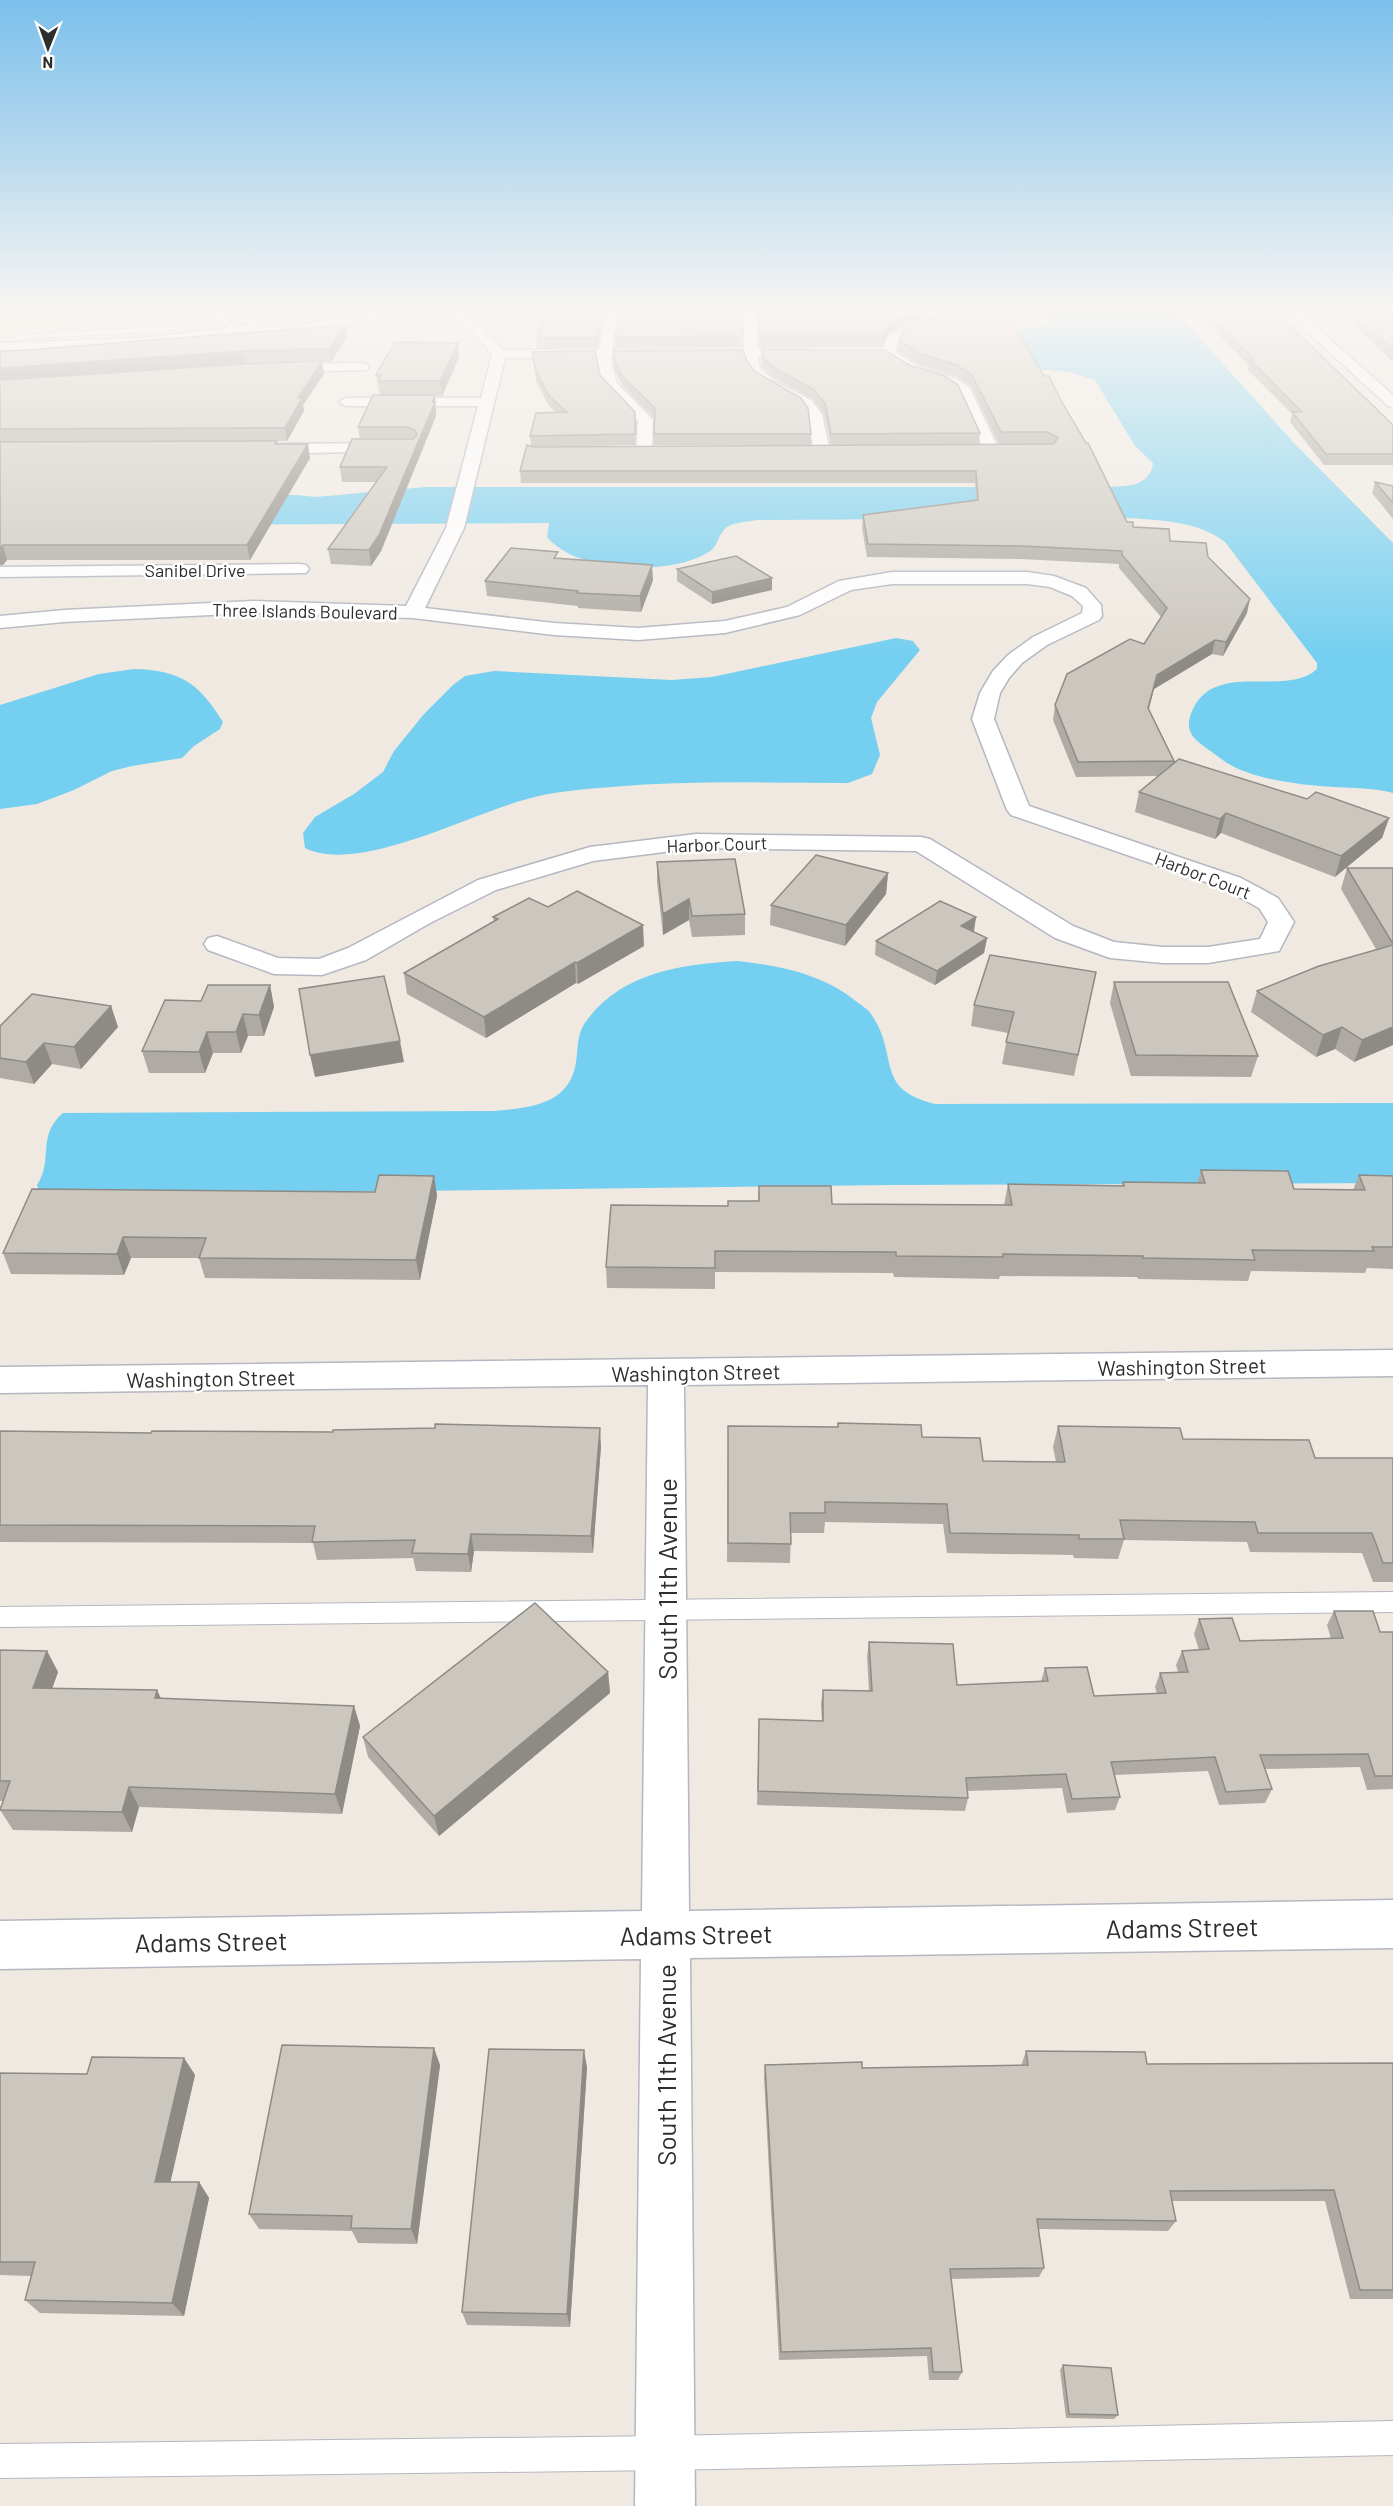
<svg xmlns="http://www.w3.org/2000/svg" width="1393" height="2506" font-family="Barlow,sans-serif">
<rect width="100%" height="100%" fill="#efe9e1"/>
<path fill="#c9ec9a" d="M60,307l6,1 -5,18 -61,5v-20z"/>
<path fill="#75cff0" d="M1043,306h128l122,136 100,101v250c-18,-5 -40,-5 -59,-6 -32,-2 -89,-8 -114,-29 -20,-16 -40,-22 -27,-49 23,-49 93,-11 124,-40v-6l-92,-121c-27,-21 -65,-22 -98,-24l-370,2c-10,2 -28,2 -34,11 -6,8 -6,17 -16,22 -38,23 -131,20 -160,-16l2,-14 -418,2 -131,-31 297,1 19,2 110,-10h680c20,-1 43,1 47,-24l-18,-17 -40,-66 -26,-8 -47,-4 -9,-38 30,-3 6,-4z
M896,638l17,3 7,9 -43,52 -6,16 9,37 -8,19 -24,9c-79,0 -158,-3 -236,4 -27,2 -55,4 -81,11 -58,14 -172,77 -226,50l-2,-15 12,-16 39,-23 29,-22 11,-21 30,-37 29,-29 12,-9 29,-5 178,9 40,-3z
M134,669c46,1 65,14 89,53l-3,7 -26,17 -12,12 -50,8 -20,5 -38,19 -37,14 -37,5v-104l99,-31z
M738,961c43,5 85,13 119,41 5,4 11,7 14,12 29,41 2,75 64,90l458,-1v80l-500,2 -809,10 -45,-4 -2,-6c17,-26 -1,-49 26,-72l431,-2c35,-3 76,-6 82,-49 2,-12 1,-25 7,-36 34,-53 98,-62 155,-65z"/>
<g fill="none" stroke-linecap="round" stroke-linejoin="round">
<g stroke="#b4b7c1" stroke-width="2">
<path id="lane" d="M221,313h15l44,20 -7,2 -41,-18h-9l32,20 -7,2 -34,-20 -43,11 -19,2 -135,7 -4,-2 4,-2 154,-9z
M1393,1592v20l-1393,15v-20z
M1393,2421v34l-728,15 -665,8v-34l665,-8z"/>
</g>
<g stroke="#b4b7c1" stroke-width="3">
<path id="street" d="M409,306l6,4 -2,3 -153,26 -5,-1 -1,-4 -113,12 -141,5v-8l141,-5 140,-16 6,5z
M447,306l32,17 24,27h95l12,-44h12l-10,44 132,-1v-43h12l2,43h48l7,4 -7,4h-48l2,11 14,13 37,19 11,14 8,37 -2,3h-12c-7,-12 -3,-28 -9,-40 -13,-25 -58,-18 -62,-57l-134,1 5,24 37,38 -1,32 -8,5 -8,-5 2,-31 -36,-38 -3,-8 -2,-17h-92l-41,170 -39,80 129,15 84,5 87,-7 62,-14 52,-26 53,-9h135l27,4 32,12 15,17 1,11 -3,4 -52,25 -25,18 -13,15 -9,15 -6,26 35,87 212,72 37,20 16,24 -15,29 -71,12h-45l-53,-5 -55,-20 -139,-87 -220,-3 -103,13 -97,29 -66,33 -64,37 -44,15 -48,-1 -66,-24 -4,-6 4,-6 9,-2 61,22 41,1 29,-11 130,-68 112,-33 106,-13 225,3 9,2 143,87 41,16 49,5h45l52,-8 8,-17 -9,-14 -36,-20 -212,-73 -4,-5 -35,-91 8,-26 13,-22 15,-16 25,-18 49,-24 1,-7 -11,-10 -22,-9 -23,-3h-135l-41,6 -51,25 -75,18 -87,7 -84,-5 -141,-17 -160,-5 -189,9 -64,6v-12l64,-6 189,-9 153,5 40,-78 32,-122h-132l-7,-4 7,-4h135l11,-44 -23,-25 -26,-16 -2,-3z
M919,306h12l5,11 -2,5 -34,18 -5,12 24,15 36,11 15,10 30,63 -2,3h-12l-2,-3c-8,-18 -14,-41 -25,-56 -12,-18 -58,-19 -78,-42l8,-18 34,-15z
M362,363l5,1 2,3 -2,3 -90,2 -7,-4 7,-4z
M394,443l6,2 2,3 -2,3 -137,3 -8,-5 8,-5z
M300,564l6,1 3,4 -3,4 -306,4v-10z
M1393,1350v26l-709,9 5,526 704,-11v48l-703,10 5,548h-60l6,-547 -641,10v-48l642,-10 6,-526 -648,8v-26z"/>
</g>
<g stroke="#b4b7c1" stroke-width="3">
<path id="secondary" d="M1279,306h13l101,89v12l-5,-1z"/>
</g>
<use href="#lane" fill="#fff" fill-rule="evenodd"/>
<use href="#street" fill="#fff" fill-rule="evenodd"/>
<use href="#secondary" fill="#fff" fill-rule="evenodd"/>
</g>
<path fill="#afaba4" d="M623,306h119v41l-127,1 -1,-11 13,-18v-8l-4,-1z
M757,306h164v3l-1,10 -32,14 -6,14h-122l-2,-41z
M932,306h70l36,60 22,33 67,123 6,5 37,14 38,16 39,56 -24,43 -11,-2 -58,35 -5,20 25,52v2l133,36 82,19 -7,20 -47,39 -114,-44 -6,6 -80,-27 4,-20 20,-16 -83,1 -23,-57 2,-15 89,-61 17,-27 -42,-49v-4l-99,-5 -153,-2 -5,-29 1,-13 113,-15 -1,-17h-454l-1,-12 11,-25 -1,-10 27,-23 -8,-7 -13,-25 -4,-29 68,23 36,47 -1,23 -103,2h2l513,-3h-48l-28,-58 -15,-10 -36,-11 -22,-14 1,-10 37,-25 1,-2z
M1335,306h54l4,3v53z
M1204,309l189,116v40h-69l-34,-43 2,-8 -44,-44 1,-4 -46,-48z
M345,325l2,12 -16,25h-9l2,12 -21,31 1,6 -17,30h-10v3l33,14 -60,102h-243l-4,5 -3,-123v-91l27,-1z
M601,329l-5,19h-59v-10z
M762,350l218,83 -1,11 -148,1 -7,-31 -11,-15 -38,-20 -13,-12z
M613,351l134,10 7,10 57,63v11h-157v-27l-32,-33 -8,-16z
M459,357l-17,39h-7l1,20 -55,135 -10,15 -40,-2 -3,-15 49,-67h-35l-2,-15 20,-28 -2,-12 22,-32 -4,-20z
M1375,482l18,4v33l-21,-26z
M558,558l95,22 -12,32 -63,-4v-2l-91,-10 -2,-15z
M677,569l95,9v12l-60,14 -35,-23z
M657,862l88,52v21l-53,2 -3,-17 -26,15 -6,-53z
M1347,868h46v177l-39,17 -19,-13 -19,8 -65,-45 6,-21 119,-42 -35,-60z
M888,873l-2,21 -41,52 -75,-21 1,-20z
M548,907l96,39 -66,38 -2,-1 -90,55 -79,-44 -3,-21 90,-51 -1,-5z
M976,917l-3,15 14,6 -3,15 -49,32 -60,-30 1,-14z
M1096,972l-22,104 -72,-12 6,-31 -37,-7 3,-21z
M1114,982l144,74 -7,21 -120,-1 -21,-73z
M270,985l4,22 -10,29h-16l-7,17h-28l-8,20h-56l-7,-22 59,-50z
M111,1006l7,21 -37,42 -29,-5 -18,20 -34,-6v-52z
M1201,1170l93,19 59,1 6,-15 34,1v93l-26,-1 -2,5 -114,-2 -3,10 -110,-2 -1,-2 -137,-1 -1,3 -105,-2 -1,-4 -178,-1v17l-108,-1 -1,-21 152,-66 1,-15 73,18 172,1 4,-21 114,1 1,-3 74,1z
M434,1176l3,20 -17,84 -215,-2 -6,-20h-68l-7,17 -113,-1 -8,-21 372,-61z
M838,1423l84,14 61,24 73,1 -3,-15 5,-21 125,13 132,19h78v124h-20l-11,-29 -112,-1 -3,-10 -123,-2 -6,19 -44,-1 -1,-3 -126,-2 -4,-29 -118,-2 -1,11h-33l-1,30 -63,-1 1,-116 109,-19z
M0,1431l601,15 -8,107 -119,-2 -3,21 -55,-1 -3,-13 -96,2 -4,-17 -313,-1z
M1334,1611l46,21h13v157l-26,1 -7,-23 -95,2 7,20 -7,14 -46,2 -11,-34 -93,4 5,22 -5,13 -48,3 -5,-25 -95,3 1,7 -3,13 -208,-6 2,-86 63,2 -1,-17 2,-14 46,1 -2,-35 2,-14 88,43 84,-4 4,-13 49,28 63,-2 -2,-7 5,-14 18,-1 -2,-7 6,-14 17,-1 -5,-16 5,-15 41,22 91,-2 -4,-14z
M0,1650l47,1 11,21 -6,16 109,11 193,7 6,20 -18,88 -203,-7 -7,25 -119,-2 -13,-20 3,-9h-3z
M608,1672l2,21 -171,143 -71,-79 -5,-20z
M1026,2051l121,13 246,-1v236h-43l-25,-98h-153l4,20 -8,10 -130,-2 6,39 -5,9 -88,2 11,93 -4,8h-29l-2,-24 -148,4 -15,-283 1,-12 97,3 160,-3v-2z
M184,2058l11,17 -25,107h29l10,16 -25,118 -144,-3 -15,-13 6,-24 -31,-1v-202l87,1z
M440,2065l-23,179 -59,-1 -6,-12 -93,-2 -10,-15z
M587,2067l-17,260 -103,-2 -5,-13z
M1063,2365l55,50 -4,4 -48,-1 -6,-48z"/>
<path fill="#8e8b86" d="M921,309l-1,10 -32,14 -6,14v-11l7,-13z
M601,320v9l-5,19v-10z
M345,325l2,12 -16,25 -1,-13z
M458,343l1,14 -17,39 -2,-15z
M244,351l2,13 -246,20v-14l3,-2z
M322,361l2,13 -21,31 1,6 -17,30 -2,-13 13,-30z
M435,395l1,21 -55,135 -10,15 -2,-16z
M308,444l2,14 -60,102 -3,-15z
M3,545l4,15 -4,5h-3v-17z
M652,565l1,15 -12,32 -1,-16z
M772,578v12l-60,14v-12z
M1250,599l-3,14 -24,43 3,-14z
M1215,640l-3,14 -58,35 -9,33 12,-47z
M1226,813l-5,20 -6,6 5,-20z
M1389,818l-7,20 -47,39 6,-21z
M888,873l-2,21 -41,52 1,-21z
M689,899v21l-26,15v-21z
M976,917l-2,14 -15,9 2,-14z
M643,925l1,21 -66,38 -1,-21z
M987,938l-3,15 -49,32 2,-14z
M575,962l1,21 -90,55 -2,-21z
M270,985l4,22 -10,29 -5,-21z
M111,1006l7,21 -37,42 -7,-22z
M243,1014l5,22 -7,17 -5,-21z
M1342,1027l-7,22 -19,8 7,-22z
M1393,1027v18l-39,17 8,-22z
M207,1032l6,21 -8,20 -6,-21z
M400,1041l4,21 -89,15 -5,-22z
M44,1043l8,21 -18,20 -8,-22z
M434,1176l3,20 -17,84 -4,-20z
M123,1237l8,21 -7,17 -7,-21z
M600,1428l1,18 -8,107 -2,-17z
M471,1534l3,17 -3,21 -3,-18z
M47,1651l11,21 -13,37 -12,-21z
M608,1672l2,21 -171,143 -5,-20z
M157,1690l10,21 -12,-13z
M354,1706l6,20 -18,88 -7,-20z
M129,1787l10,20 -7,25 -10,-20z
M434,2048l6,17 -23,179 -6,-15z
M584,2050l3,17 -17,260 -3,-13z
M184,2058l11,17 -28,122 -12,-15z
M199,2182l10,16 -25,118 -12,-13z"/>
<path fill="#cbc7bf" stroke="#8e8b86" stroke-width="1.5" d="M628,306h114v30l-128,1 5,-18h8z
M759,306h162v3l-32,14 -7,13h-122z
M939,306h63l42,70h5l11,23 26,44h2l39,79h6v5l36,2 1,12 36,2 2,14 42,42 -24,43 -11,-2 -58,35 -9,33 26,53 -96,1 -23,-57 12,-31 63,-35 14,5 23,-36 -45,-53v-4l-100,-5 -154,-2 -5,-29 115,-15 -2,-29h-456l7,-26 7,2 520,-3 4,-6 -10,-6h-47l-29,-57 -15,-10 -36,-11 -22,-13 4,-10 33,-15z
M1346,306h43l4,3v41z
M1272,308l121,117v29h-67l-34,-42h10l-52,-52h5l-51,-51z
M543,320h58l-5,18h-59z
M345,325l-15,24 -86,2 -241,17 -3,2v-19l27,-1z
M395,342l63,1 -18,38h-62l3,-6h-5z
M743,350l4,11 7,10 47,27 7,10 3,26h-157l1,-26 -34,-33 -7,-16 -1,-8z
M762,350h123l24,15 36,11 13,9 22,48 -149,1 -6,-31 -12,-14 -37,-20 -14,-12z
M595,351l5,24 35,37v22l-105,2 6,-23 31,-1 -18,-16 -13,-25 -4,-19z
M322,361l-24,37h4l-17,30 -285,1v-50l4,1 240,-16z
M373,395h62l-3,7h3l-56,133 -10,15 -41,-1 59,-82h-47l12,-28h61l4,-4 -2,-5 -8,-3h-49z
M277,441l-2,3h33l-61,101h-244l-3,3v-106z
M1375,482l18,4v17z
M511,548l47,4 -4,6 98,7 -12,31 -63,-3 1,-2 -93,-10z
M736,556l36,22 -60,14 -35,-23z
M1179,759l128,40 9,-7 73,26 -48,38 -115,-43 -6,6 -81,-27z
M816,855l72,18 -42,52 -75,-20z
M735,859l10,55 -53,2 -3,-17 -26,15 -6,-52z
M1347,868h46v76z
M577,891l66,34 -66,38 -2,-1 -91,55 -80,-44 94,-54 -5,-2 36,-19 19,9z
M940,901l36,16 -15,9 26,12 -50,33 -61,-30z
M1393,945v82l-31,13 -20,-13 -19,8 -66,-44 62,-25z
M990,955l106,17 -18,83 -72,-13 8,-30 -40,-7z
M384,976l16,65 -90,14 -11,-66z
M1114,982h114l30,74 -122,-1z
M208,985h62l-11,30 -16,-1 -7,18h-29l-8,20 -57,-1 23,-51 36,1z
M32,994l79,12 -37,41 -30,-4 -18,19 -26,-4v-32z
M1201,1170l87,1 6,18 71,1 -6,-15 34,1v71h-21l2,4 -122,-1 3,10 -112,-2v-2l-140,-2v3l-107,-1v-4l-181,-1v17l-109,-1 5,-62 117,1v-5h31v-15h72l1,18 180,1 -4,-21 116,2 -1,-4 82,1z
M379,1175l55,1 -18,84 -217,-2 7,-20 -83,-1 -6,17 -114,-1 29,-64 343,3z
M838,1423l83,2 1,12 58,1 3,23 82,1 -7,-36 122,2 3,11 126,1 6,18h78v105h-10l-11,-30h-114l-3,-11 -135,-2 4,19h-45v-4l-129,-2 -3,-29 -122,-2v11h-35l1,31 -63,-1v-117l110,1z
M435,1424l165,4 -9,108 -120,-2 -3,20 -56,-1 3,-13 -103,2 3,-16 -315,-1v-94l151,2 1,-2 181,1v-2l102,-2z
M535,1603l73,69 -174,144 -71,-79z
M1334,1611h39l7,21h13v144h-18l-7,-22 -108,1 12,34 -46,3 -11,-35 -104,5 9,35 -48,2 -6,-25 -100,4 2,20 -210,-7 1,-72 64,2v-31l49,1 -3,-49 84,2 4,41 91,-4 -3,-13 42,-1 7,29 72,-3 -6,-20 28,-1 -6,-21 27,-2 -10,-30 33,-1 8,23 103,-3z
M0,1650l47,1 -14,37 124,2 -2,8 199,8 -19,88 -206,-7 -7,25 -122,-2 10,-29h-10z
M282,2045l152,3 -23,181 -60,-1 1,-12 -103,-2z
M489,2049l95,1 -17,264 -105,-2z
M1026,2051l119,1 2,12 246,-1v227h-33l-26,-100 -164,1 6,30 -139,-2 7,49 -94,1 12,103h-29l-2,-24 -150,4 -16,-287 97,-3v6l166,-3z
M92,2057l92,1 -29,124h44l-27,121 -147,-3 10,-38h-35v-189l87,1z
M1063,2365l48,3 7,47 -49,-1z"/>
<linearGradient id="sky" x2="0" y2="1"><stop stop-color="#7abfeb"/><stop offset="0.47" stop-color="#f8f5f2"/><stop offset="1" stop-color="#f8f5f2" stop-opacity="0"/></linearGradient>
<rect width="1393" height="657" fill="url(#sky)"/>
<g text-anchor="middle" dominant-baseline="central" stroke-width="5" stroke-linejoin="round" paint-order="stroke">
<g font-size="18" fill="#2e2e2e" stroke="#fff">
<text x="195" y="570">Sanibel Drive</text>
<text transform="translate(305 611) rotate(1)">Three Islands Boulevard</text>
<text transform="translate(717 844) rotate(-2)">Harbor Court</text>
<text transform="translate(1203 875) rotate(21)">Harbor Court</text>
</g>
<g font-size="21" fill="#2e2e2e" stroke="#fff">
<text transform="translate(1182 1366) rotate(-1)">Washington Street</text>
<text transform="translate(696 1372) rotate(-1)">Washington Street</text>
<text transform="translate(211 1378) rotate(-1)">Washington Street</text>
</g>
<g font-size="26" fill="#2e2e2e" stroke="#fff">
<text transform="translate(666 1579) rotate(-90)">South 11th Avenue</text>
<text transform="translate(1182 1927) rotate(-1)">Adams Street</text>
<text transform="translate(696 1934) rotate(-1)">Adams Street</text>
<text transform="translate(211 1941) rotate(-1)">Adams Street</text>
<text transform="translate(665 2065) rotate(-90)">South 11th Avenue</text>
</g>
</g>
<g transform="translate(48 48) rotate(181)" stroke="#ffffff" stroke-width="4.5" paint-order="stroke">
<path d="M0-4.5L10 22L0 15L-10 22Z" fill="#2e2e2e"/>
<text y="-9" font-size="16" font-weight="bold" text-anchor="middle" fill="#2e2e2e">N</text>
</g>
</svg>
